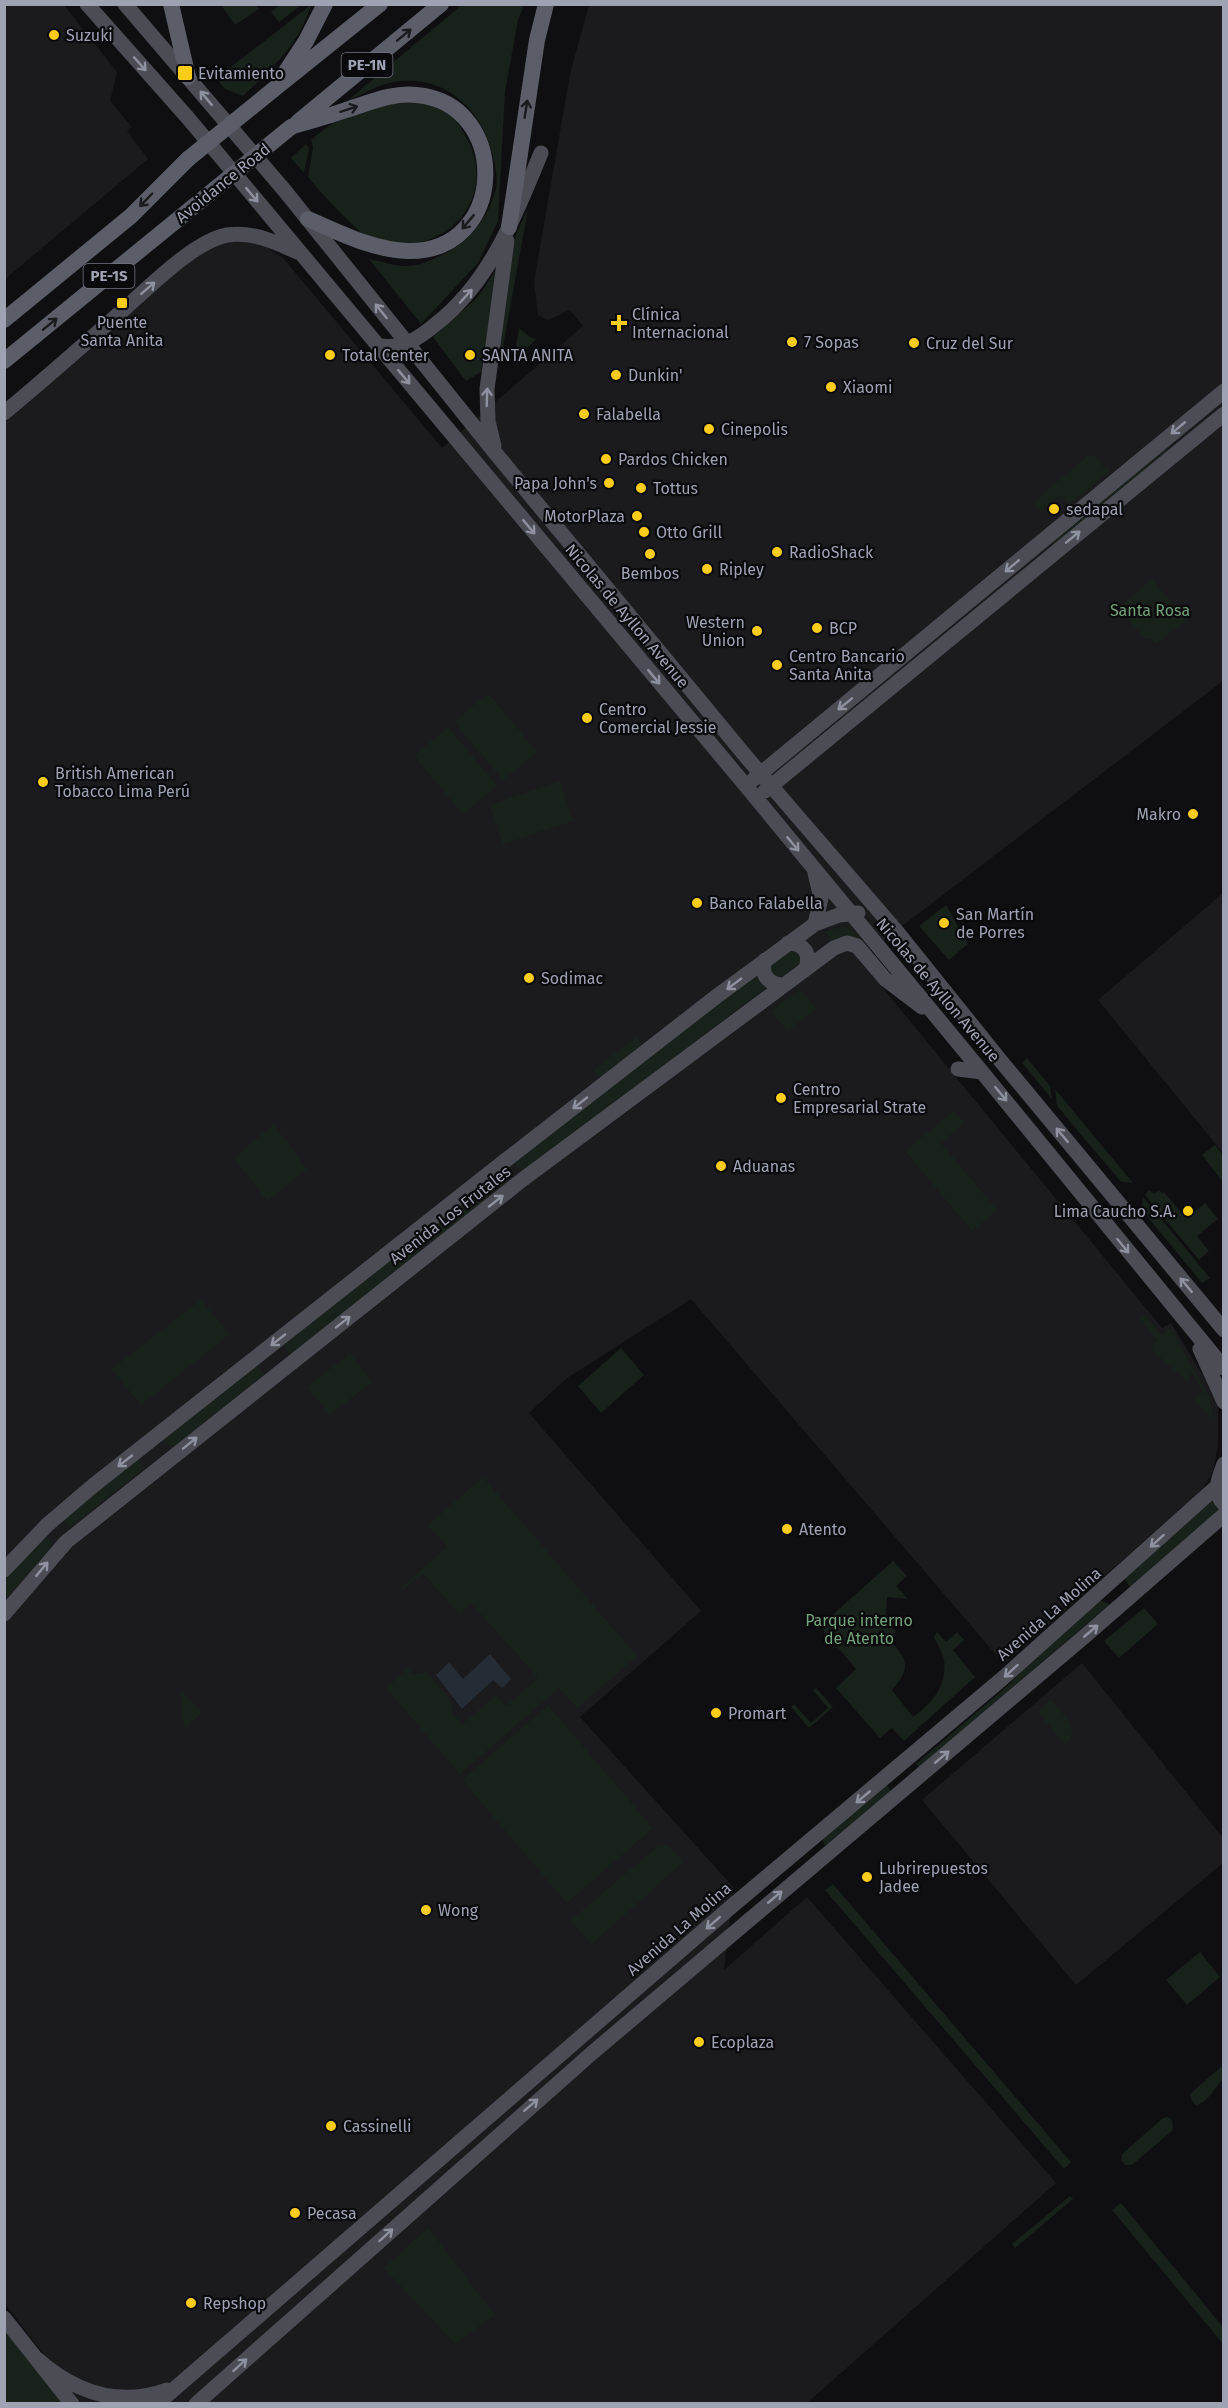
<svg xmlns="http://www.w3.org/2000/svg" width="1228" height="2408" font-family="'Fira Sans',sans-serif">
<rect width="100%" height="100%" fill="#0f0f11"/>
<path fill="#1b1b1e" d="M4,5h60l53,67 -7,29 22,26 -5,4 21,28 -143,120z
M589,5h634v676l-364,278 303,369 9,-5 33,54 14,29v40l-5,26 -12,19 -197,173 -313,-365 -124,79 -38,35 172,198 -121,106 154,171 -10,82 83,-73 249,286 -249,220h-726l-76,-99v-1893l205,-166 26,-5 26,4 21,14 159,190 141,-122 -13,-16 -22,10 -10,-5 -4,-33 36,-208z
M1223,893v260l-125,-153z
M1082,1663l141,175v25l-147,122 -154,-185z"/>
<path fill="#19211b" d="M463,4l61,1 -6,15 -13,72 -7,129 -20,42 -57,61 -52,-65c12,2 25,7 36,7 13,0 24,-5 35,-10 28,-12 49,-38 56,-68 2,-11 -1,-25 -4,-36 -12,-45 -49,-78 -98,-70 -15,2 -32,13 -47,19z
M221,5h35l3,4 -24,16z
M279,5v-1l22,1 -22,17 -8,-10z
M311,5c-9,29 -25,50 -48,71l-29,-4 -11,1z
M234,75l26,5 -17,16 -18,-7 -6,-7z
M413,100c10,3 26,5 34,11 9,7 14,17 19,26 32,55 -13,115 -75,106 -6,-1 -16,-1 -22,-4 -5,-2 -10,-9 -14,-12 -17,-16 -32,-32 -47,-50l5,-30 -2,-7c31,-28 62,-32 102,-40z
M306,144l3,4 -5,25 -13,-15z
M528,209l-27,149 -7,6 22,-130z
M499,265l-18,107 -15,9 -33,-44 45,-40z
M519,328l11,9 7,2 -23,20z
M1165,447l3,3 -113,94 -4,-4z
M1087,456h8l7,6 -1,2 5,4 2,-2 3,4 -42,35 -9,-10 -20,16 -6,-7 4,-6z
M1152,579l35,41 -31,24 -7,-6 -3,2 -27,-32z
M488,693l49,59 -34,28 -49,-58z
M448,727l49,59 -34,28 -49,-58z
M560,781l13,40 -70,23 -13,-39z
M946,905l22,39 -19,16 -30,-34z
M842,927l11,4 20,22 -25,-16 -16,3 -7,-9z
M789,948l10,3 2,13c-15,9 -26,23 -33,0z
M754,976l11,8 -1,5 -237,180 -10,-2 -2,-6z
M800,989l16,20 -29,22 -16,-20z
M637,1037l4,6 -2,7 -36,26h-5l-5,-6z
M1027,1058l23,28 2,13 -30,-36z
M1055,1089l78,94 -12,-1 -64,-76z
M954,1111l10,12 -23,20 56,67 -25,21 -67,-80z
M274,1124l33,45 -40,32 -33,-43z
M1215,1145l8,10v27l-21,-27z
M495,1176l9,2 2,8 -72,55 -4,-1 -2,-12z
M1149,1190l5,4 5,-4 3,3 2,-1 23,27 18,-16 13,16 -21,17 12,15 -10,9 -54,-65z
M1143,1197l67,81 -8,5 -61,-74z
M411,1243l8,4 1,8 -128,99 -4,-1 -3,-9z
M201,1300l29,34 -89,71 -30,-36z
M1145,1315l17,20 8,-7 40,70 3,22 -18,-19 2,-7 6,-2 -10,-19h-2l-3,9 -38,-33 7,-9 -17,-21z
M621,1348l23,27 -43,38 -23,-27z
M350,1353l22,29 -42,33 -23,-28z
M256,1364l9,10 -91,72h-5l-5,-8z
M137,1459l8,9 -75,59 -9,-10z
M483,1477l154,179 -60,52 -18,-20 -99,86 -74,-86 22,-20 5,6 14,-2 26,32 -1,8 11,12 33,-29 10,11 32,-28 -66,-74 -13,10 -36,-41 -20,17 -2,-2 46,-41 -19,-22z
M1212,1501l8,11 -88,75 -3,-1 -4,-7 1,-5z
M46,1537l5,4 -1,7 -40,46 -5,3v-18l35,-40z
M893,1561l14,15 -11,10 12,13 -21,-2 -1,18 17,2 -4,3h-12l9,12 -8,7c21,21 23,29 4,51l21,27c20,-14 34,-31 31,-57 -1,-7 -7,-16 -10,-23l3,-5 9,10 11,-10 7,8 -11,10 22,27 -71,64 -12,-13 -12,10 -44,-50 20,-19 -36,-43z
M1099,1600l11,4 -191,163 -3,-3 97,-83 18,-23z
M1144,1608l14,16 -39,34 -15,-17z
M816,1688l17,19 -24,21 -18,-21 3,-3 17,19 17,-15 -15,-18z
M181,1691l21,21 -16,17 -4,-10z
M1051,1700c11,13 32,30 14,45l-27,-33z
M548,1705l105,123 -86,75 -105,-123z
M883,1786h5l3,5 -65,54 -2,-1 -2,-6z
M659,1845l10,1 14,16 -91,82 -22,-23z
M833,1884l238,278 -7,7 -239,-279z
M1200,1952l20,25 -33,28 -21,-25z
M1223,2065v14c-10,10 -11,19 -27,27l-5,-7 -1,-5z
M1168,2117l4,3 1,10 -41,35h-7l-4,-5 1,-6 41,-36z
M1070,2196l3,3 -58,49 -3,-4z
M1121,2203l102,124v17l-111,-134z
M428,2227l67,88 -40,29 -71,-76z
M5,2329l59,74h-59z"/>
<path fill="#252c35" d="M490,1654l21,25 -9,9 -9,-8 -31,29 -26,-34 13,-13 14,17z"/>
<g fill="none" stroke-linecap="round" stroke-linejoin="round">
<path stroke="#4c4c55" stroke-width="15" d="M87,4l101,114 558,668 236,286 242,296
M125,4l160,187 212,264 251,304 150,174 102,127 224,270
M379,346c24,3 39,-7 57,-22 55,-43 79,-108 105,-171
M4,413c40,-33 78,-67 117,-101 26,-23 73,-71 106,-77 25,-4 48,7 70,17
M494,446l-6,-25 -1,-32 20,-148
M754,779l470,-388
M765,791l459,-377
M815,924l24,-9 19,-2
M788,943c16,0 23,11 18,25
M765,960c-5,13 3,25 18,25
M958,1069l24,3
M1200,1349l24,53
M1224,1464c-5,13 -12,29 0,40
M4,1570l43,-45 47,-40 412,-325 211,-164 98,-72 6,-26 -6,-25
M4,1614l62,-72 456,-362 312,-232 13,-5 10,3 28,33 37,28
M4,2318l68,86
M36,2358c37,33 81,50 131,32
M157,2404l575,-498 271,-228 221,-198
M196,2404l396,-351 493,-417 139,-121"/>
<path stroke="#5b5d68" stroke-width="16" d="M171,4l17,73
M283,76l23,-35 19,-37
M273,90l107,-86
M298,122l143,-118
M293,126c18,-5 36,-10 53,-16 23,-7 46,-18 71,-15 94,9 91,158 -9,156 -35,-1 -68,-18 -100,-32
M509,227l28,-187 9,-36
M4,320l127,-104 57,-57
M4,361l211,-172"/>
<path stroke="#5b5d68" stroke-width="16" d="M188,159l85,-69
M215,189l76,-62"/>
</g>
<defs><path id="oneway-shaft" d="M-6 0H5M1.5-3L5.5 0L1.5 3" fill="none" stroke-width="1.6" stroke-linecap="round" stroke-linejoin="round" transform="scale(1.5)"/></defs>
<g stroke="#1a1b1e">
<use href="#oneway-shaft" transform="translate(404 35) rotate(-39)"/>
<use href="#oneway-shaft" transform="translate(349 109) rotate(-18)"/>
<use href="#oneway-shaft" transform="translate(526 109) rotate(-81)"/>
<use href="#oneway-shaft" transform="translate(146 200) rotate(134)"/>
<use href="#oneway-shaft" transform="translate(468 222) rotate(130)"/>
<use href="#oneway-shaft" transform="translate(50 324) rotate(-39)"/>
</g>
<g stroke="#8e91a0">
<use href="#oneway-shaft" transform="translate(140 64) rotate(48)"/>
<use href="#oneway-shaft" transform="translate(206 98) rotate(-130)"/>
<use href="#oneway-shaft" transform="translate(252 195) rotate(50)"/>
<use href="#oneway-shaft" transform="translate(148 288) rotate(-41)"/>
<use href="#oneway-shaft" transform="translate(466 296) rotate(-48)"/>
<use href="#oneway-shaft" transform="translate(381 311) rotate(-129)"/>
<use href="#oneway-shaft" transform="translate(404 377) rotate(50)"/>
<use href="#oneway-shaft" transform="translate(487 397) rotate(-88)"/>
<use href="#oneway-shaft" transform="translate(1178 428) rotate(140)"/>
<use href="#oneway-shaft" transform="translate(529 527) rotate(50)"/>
<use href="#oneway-shaft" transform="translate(1073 537) rotate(-39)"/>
<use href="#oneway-shaft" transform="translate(1012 566) rotate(140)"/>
<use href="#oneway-shaft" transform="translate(654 677) rotate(50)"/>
<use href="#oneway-shaft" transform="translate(845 704) rotate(141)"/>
<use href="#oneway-shaft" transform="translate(793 844) rotate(50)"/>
<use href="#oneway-shaft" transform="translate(734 984) rotate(143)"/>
<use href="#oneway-shaft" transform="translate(1001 1094) rotate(51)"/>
<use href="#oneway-shaft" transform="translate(580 1103) rotate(142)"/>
<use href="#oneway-shaft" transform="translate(1062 1135) rotate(-130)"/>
<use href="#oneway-shaft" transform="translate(496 1201) rotate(-38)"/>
<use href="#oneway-shaft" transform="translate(1123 1246) rotate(51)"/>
<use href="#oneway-shaft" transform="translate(1186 1285) rotate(-130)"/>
<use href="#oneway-shaft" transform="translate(343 1322) rotate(-38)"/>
<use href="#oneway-shaft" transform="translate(278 1340) rotate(142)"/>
<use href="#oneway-shaft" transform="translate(190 1443) rotate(-39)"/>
<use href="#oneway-shaft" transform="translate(125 1461) rotate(142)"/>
<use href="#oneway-shaft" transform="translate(1157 1541) rotate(138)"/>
<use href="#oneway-shaft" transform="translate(42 1569) rotate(-50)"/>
<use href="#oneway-shaft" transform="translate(1091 1631) rotate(-40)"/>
<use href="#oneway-shaft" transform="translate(1011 1671) rotate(138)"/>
<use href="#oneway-shaft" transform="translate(942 1757) rotate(-40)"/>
<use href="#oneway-shaft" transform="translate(863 1797) rotate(140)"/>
<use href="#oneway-shaft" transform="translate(775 1897) rotate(-40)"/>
<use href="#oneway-shaft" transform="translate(713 1923) rotate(139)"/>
<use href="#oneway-shaft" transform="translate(531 2105) rotate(-41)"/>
<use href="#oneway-shaft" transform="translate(386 2235) rotate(-42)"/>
<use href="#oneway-shaft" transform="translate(240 2365) rotate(-42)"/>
</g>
<g fill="#ffcd19" stroke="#0a0a0c" stroke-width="2">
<circle cx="54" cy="35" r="6"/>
<rect x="177" y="65" width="16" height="16" rx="3"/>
<rect x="116" y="297" width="12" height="12" rx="3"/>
<path d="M616 314h6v6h6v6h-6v6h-6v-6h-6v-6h6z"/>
<circle cx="792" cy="342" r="6"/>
<circle cx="914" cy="343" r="6"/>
<circle cx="330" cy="355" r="6"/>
<circle cx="470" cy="355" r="6"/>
<circle cx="616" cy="375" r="6"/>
<circle cx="831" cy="387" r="6"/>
<circle cx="584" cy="414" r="6"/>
<circle cx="709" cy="429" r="6"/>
<circle cx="606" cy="459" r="6"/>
<circle cx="609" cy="483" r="6"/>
<circle cx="641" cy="488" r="6"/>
<circle cx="1054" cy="509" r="6"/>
<circle cx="637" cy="516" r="6"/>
<circle cx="644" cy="532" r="6"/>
<circle cx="777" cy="552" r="6"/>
<circle cx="650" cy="554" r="6"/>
<circle cx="707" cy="569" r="6"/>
<circle cx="817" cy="628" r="6"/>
<circle cx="757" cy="631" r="6"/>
<circle cx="777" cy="665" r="6"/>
<circle cx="587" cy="718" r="6"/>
<circle cx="43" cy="782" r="6"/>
<circle cx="1193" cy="814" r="6"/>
<circle cx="697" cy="903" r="6"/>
<circle cx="944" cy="923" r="6"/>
<circle cx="529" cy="978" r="6"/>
<circle cx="781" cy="1098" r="6"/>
<circle cx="721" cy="1166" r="6"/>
<circle cx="1188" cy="1211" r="6"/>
<circle cx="787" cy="1529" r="6"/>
<circle cx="716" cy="1713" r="6"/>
<circle cx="867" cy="1877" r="6"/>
<circle cx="426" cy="1910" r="6"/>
<circle cx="699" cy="2042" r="6"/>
<circle cx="331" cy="2126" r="6"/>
<circle cx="295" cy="2213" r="6"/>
<circle cx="191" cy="2303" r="6"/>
</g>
<g text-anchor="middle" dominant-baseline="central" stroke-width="4.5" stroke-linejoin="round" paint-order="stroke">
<g fill="#0a0a0c" stroke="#727481" stroke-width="1.5">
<rect x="341.5" y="53" width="51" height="24" rx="4.5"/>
<rect x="83.5" y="264" width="51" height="24" rx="4.5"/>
</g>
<g font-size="15" font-weight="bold" fill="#9fa2b3">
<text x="367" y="65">PE-1N</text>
<text x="109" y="276">PE-1S</text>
</g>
<g font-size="16" fill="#9fa2b3" stroke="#0a0a0c" text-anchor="start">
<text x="66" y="35">Suzuki</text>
<text x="198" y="73">Evitamiento</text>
<text x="632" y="314">Clínica<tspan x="632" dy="18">Internacional</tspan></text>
<text x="122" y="322" text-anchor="middle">Puente<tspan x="122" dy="18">Santa Anita</tspan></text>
<text x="804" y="342">7 Sopas</text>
<text x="926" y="343">Cruz del Sur</text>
<text x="342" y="355">Total Center</text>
<text x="482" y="355">SANTA ANITA</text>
<text x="628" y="375">Dunkin'</text>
<text x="843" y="387">Xiaomi</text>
<text x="596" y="414">Falabella</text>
<text x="721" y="429">Cinepolis</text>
<text x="618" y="459">Pardos Chicken</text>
<text x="597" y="483" text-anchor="end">Papa John's</text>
<text x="653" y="488">Tottus</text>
<text x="1066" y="509">sedapal</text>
<text x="625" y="516" text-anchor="end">MotorPlaza</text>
<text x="656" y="532">Otto Grill</text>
<text x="789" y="552">RadioShack</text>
<text x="719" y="569">Ripley</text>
<text x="650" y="573" text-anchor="middle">Bembos</text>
<text x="745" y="622" text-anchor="end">Western<tspan x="745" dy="18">Union</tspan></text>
<text x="829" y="628">BCP</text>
<text x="789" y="656">Centro Bancario<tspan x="789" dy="18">Santa Anita</tspan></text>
<text x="599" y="709">Centro<tspan x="599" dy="18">Comercial Jessie</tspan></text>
<text x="55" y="773">British American<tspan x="55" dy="18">Tobacco Lima Perú</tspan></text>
<text x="1181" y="814" text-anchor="end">Makro</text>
<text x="709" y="903">Banco Falabella</text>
<text x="956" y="914">San Martín<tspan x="956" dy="18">de Porres</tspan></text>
<text x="541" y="978">Sodimac</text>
<text x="793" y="1089">Centro<tspan x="793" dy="18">Empresarial Strate</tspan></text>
<text x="733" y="1166">Aduanas</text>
<text x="1176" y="1211" text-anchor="end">Lima Caucho S.A.</text>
<text x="799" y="1529">Atento</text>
<text x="728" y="1713">Promart</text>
<text x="879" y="1868">Lubrirepuestos<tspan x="879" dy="18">Jadee</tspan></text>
<text x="438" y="1910">Wong</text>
<text x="711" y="2042">Ecoplaza</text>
<text x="343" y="2126">Cassinelli</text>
<text x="307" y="2213">Pecasa</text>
<text x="203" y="2303">Repshop</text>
</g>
<g font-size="16" fill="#9fa2b3" stroke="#0a0a0c">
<text transform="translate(223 183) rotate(-39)">Avoidance Road</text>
<text transform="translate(627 616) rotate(50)">Nicolas de Ayllon Avenue</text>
<text transform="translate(938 990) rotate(50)">Nicolas de Ayllon Avenue</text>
<text transform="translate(450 1215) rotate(-38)">Avenida Los Frutales</text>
<text transform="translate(1049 1614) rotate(-41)">Avenida La Molina</text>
<text transform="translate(679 1929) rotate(-41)">Avenida La Molina</text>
</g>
<g font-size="16" fill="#73a17b" stroke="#0a0a0c">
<text x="1150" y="610">Santa Rosa</text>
<text x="859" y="1620">Parque interno<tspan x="859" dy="18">de Atento</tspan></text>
</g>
</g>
<rect width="1228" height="2408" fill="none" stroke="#9fa2b3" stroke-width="12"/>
</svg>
